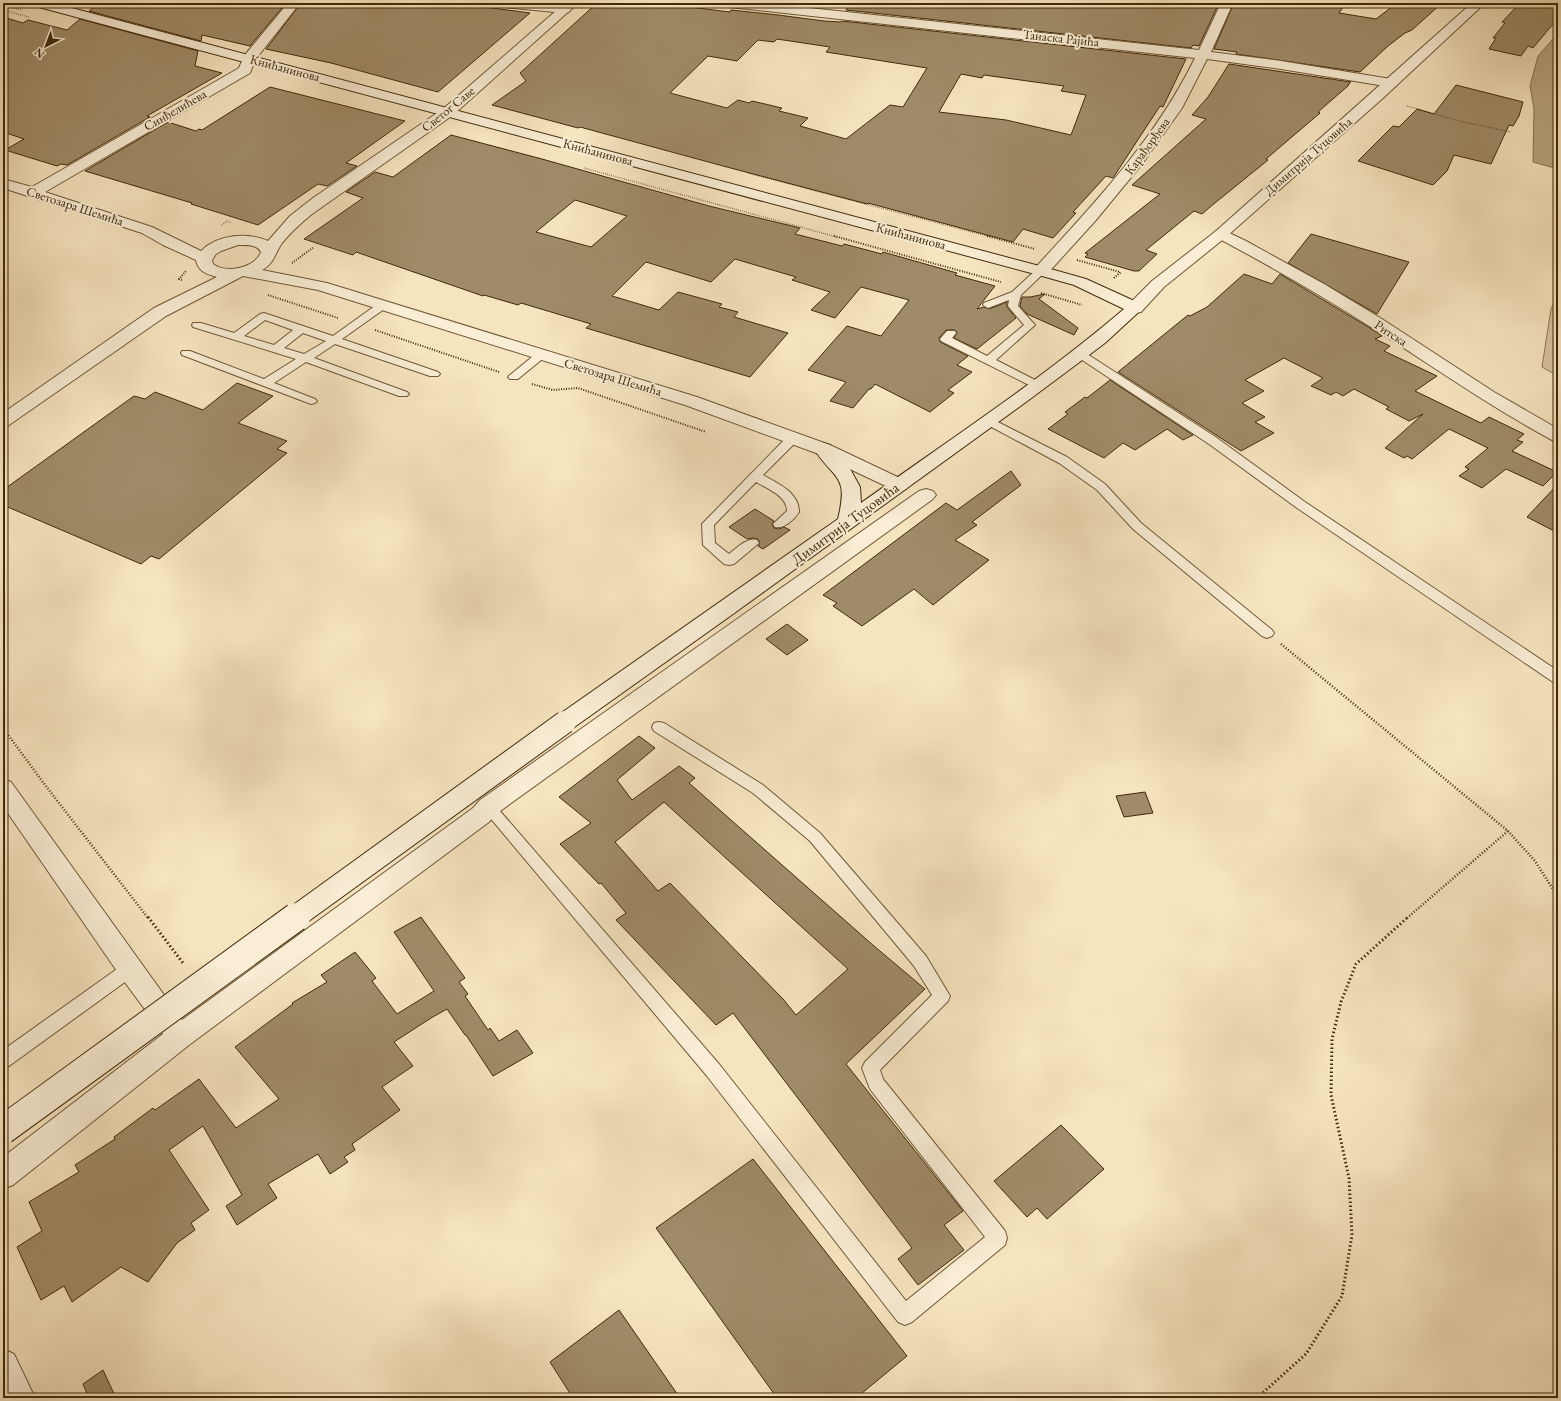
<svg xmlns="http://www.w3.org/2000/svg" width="1561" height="1401" font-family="'EB Garamond',serif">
<rect width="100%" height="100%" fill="#f6e4bf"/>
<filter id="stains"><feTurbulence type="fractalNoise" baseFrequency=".005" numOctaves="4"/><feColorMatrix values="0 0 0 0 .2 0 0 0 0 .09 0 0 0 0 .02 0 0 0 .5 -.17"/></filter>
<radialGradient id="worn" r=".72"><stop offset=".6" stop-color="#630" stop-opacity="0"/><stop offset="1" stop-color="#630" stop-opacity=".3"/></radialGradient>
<path fill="#d7c4a0" stroke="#8c7754" d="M1558,295v81l-16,-9 9,-58z"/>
<path fill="#b8a581" stroke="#887451" d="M1558,33v136l-25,-7 1,-53 -4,-23 8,-30z"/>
<path fill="#9f8b68" stroke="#402a09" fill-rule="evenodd" d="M99,3h187l-36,43 -48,-11 -1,6 -112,-30z
M301,3h154l75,10 -92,79 -107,-29 -65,-14z
M597,3h60l73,9 1,-2 47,5 46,6 17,1 1,-1 344,38 -23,48 -3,-1 -47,72 -7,-2 -33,36 3,1 -23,25 -30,-9 -10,13 -145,-39 -1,1 -144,-38 -143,-39 -2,1 -86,-23 34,-24 -6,-8zM777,39l53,8 -4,5 101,16 -24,39 -13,-2 -44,34 -46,-13 8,-8 -29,-7 3,-3 -30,-7 -3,2 -11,-3 -11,8 -57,-15 38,-37 29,5 21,-21 16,2zM961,74l21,4 2,-3 80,11 -3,5 25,4 -15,40 -65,-15 -67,-8z
M850,3h208l22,3v-3h50l12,2v-2h77l-20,43 -6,-1 -2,3 -345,-38z
M1234,3h112l-7,10 37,6 21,-16h45l-30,27 -7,3 -17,13 -28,26 -124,-18 1,-2 -23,-3z
M1520,3h38v15l-25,30 -5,-2 -7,10 -32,-7 7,-11h-3l12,-15 -3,-1z
M3,17l20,6 5,-3 39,10 13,-11 118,32 -3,15 27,7 -75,43 3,1 -83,48 -6,-1 -4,2 -52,-16 19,-11 -21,-7z
M1229,64l122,18 -3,3h1l-31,27 2,1 -54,46 2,1 -58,47 -8,7 -8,-3 -48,39 11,4 -18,17h-5l-49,-14 3,-3 -3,-1 75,-59 -28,-9 74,-66 -14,-4 16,-18z
M1456,85l67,17 -4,14 -6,10 -4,-1 -18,39 -37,-9 -7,16 -14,14 -75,-24 35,-35 6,1 18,-18 17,5z
M270,87l135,34 -59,42 11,3 -30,20 -9,-2 -60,41 -67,-21 1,-1 -107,-32 83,-49 28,9 3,-2 3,1z
M451,135l91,24 167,47 91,22 -5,6 47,12 2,-2 38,10 1,-2 74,21 -2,2 40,11 -18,23 7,-2 5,2 18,-7v5l9,11 -39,31 -23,-11 3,-6 -2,-2h-9l-7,8 1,4 28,14 -11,9 15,7 -24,18 6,3 -24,19 -55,-28 -4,5h-2l-16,19 -23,-7 16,-19 -38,-12 39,-44 34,10 28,-36 -48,-13 -26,31 -24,-8 19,-18 -38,-12 4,-3 -61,-18 -24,23 -65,-20 -34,34 47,14 19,-18 44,12 -3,3 19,5 -4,5 54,16 -38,44 -164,-49 5,-4 -70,-21 -3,2 -34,-10 -1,1 -127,-44 -3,3 -49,-16 59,-41 -17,-6 29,-20 18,5zM575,200l52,16 -36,31 -55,-15z
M1311,234l98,28 -32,52 -89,-51z
M1244,274l28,10 8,-10 90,54 12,8 -7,3 15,7 -6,5 53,25 -22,15 66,32 8,-6 35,17 -7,6 6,2 -11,9 45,21 -14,14 -37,-17 -24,19 -23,-12 10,-7 -4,-2 23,-19 -39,-19 -37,30 -5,-3 -3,2 -19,-10 38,-34 -14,7 -23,-12 3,-2 -35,-18 -11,7 -7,-4 -5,3 -20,-9 12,-8 -39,-20 -39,22 19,11 -22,12 23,14 -10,5 19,11 -33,18 -123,-79 70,-57 2,1 17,-9z
M1045,294l-6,5 39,29 -4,7 -47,-21 -7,-8 2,-9h8z
M1110,380l83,55 -10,5 -16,-11 -32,21 -12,-7 -19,15 -56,-29 20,-15 -3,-2 20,-15 2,1z
M237,383l36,13 -35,27 49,18 -10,8 10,4 -128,106 -8,-3 -10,8 -138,-59v-15l131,-94 11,3 10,-7 48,18z
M1011,471l10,14 -49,37 5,3 -22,15 34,20 -56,45 -19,-16 -52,37 -29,-20 4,-3 -14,-8 123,-92 11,7z
M1558,484v49l-31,-16z
M755,509l19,12 -2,3 2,4 5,1 5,-2 6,3 -27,19 -5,-3 2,-3 -2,-4 -5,-1 -6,1 -18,-12z
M787,624l21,16 -21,15 -21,-16z
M639,736l16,12 -38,32 15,20 47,-34 16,12 -6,5 185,163 51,43 -79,75 117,147 -19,14 20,25 -46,35 -20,-26 14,-11 -179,-235 -17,12 -100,-105 10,-7 -25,-30 -2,1 -39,-40 31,-21 -32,-26zM664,802l184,167 -52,46 -13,-16 -113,-116 -12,8 -43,-49z
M1145,792l8,21 -29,4 -8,-21z
M421,917l44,61 -6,4 9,12 -3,2 23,34 2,-2 9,13 18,-11 16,23 -40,23 -27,-41h-1l-18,-26 -16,9 -37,24 19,24 -31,21 18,23 -48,34 3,6 -11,7 4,5 -18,12 -12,-20 -50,30 9,14 -40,27 -11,-19 16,-11 -39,-69 -34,24 40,60 -18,13 4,7 -18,13 -29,39 -27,-15 -49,35 -8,-16 -23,14 -24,-53 25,-16 -13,-29 50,-30 -4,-7 40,-26 -1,-2 39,-29 2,2 44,-31 37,49 43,-29 -44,-52 58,-43 -1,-1 35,-21 -6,-7 34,-23 21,26 -4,3 25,33 37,-23 -40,-59z
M1061,1125l43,44 -57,50 -10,-11 -10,9 -33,-36z
M753,1159l154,197 -51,42h-79l-121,-170z
M619,1310l61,88h-107l-23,-36z
M103,1370l13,28h-27l-6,-14z"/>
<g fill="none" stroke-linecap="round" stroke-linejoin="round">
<g stroke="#6e5836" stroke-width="2">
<path id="service" d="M1041,268l5,3 -25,24 -3,11 17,19 -39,35 45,23 2,2 -2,2h-8l-92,-46 -1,-2 7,-8h8l1,2 -4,5 35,18 37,-31 -16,-19 1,-6 -21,8 -5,-3 1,-2 28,-11 25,-23z
M383,302l4,1 1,2 -1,2 -45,32 96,33 2,2 -2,2h-8l-95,-32 -21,14 93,34 2,2 -2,2h-8l-93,-34 -32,21 41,16 2,2 -2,2 -4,1 -129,-49 -1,-2 1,-2h8l74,28 32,-20 -103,-32 -1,-2 1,-2h8l33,10 26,-19 4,-1 69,23 46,-33zM265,320l28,10 -19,15 -30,-9zM303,333l23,8 -22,13 -20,-6z
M542,351l4,1 1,2 -1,2 -28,23h-8l-2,-2 2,-2 28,-23z
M1080,351l4,1 133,86 88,64 253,169v12l-5,-1 -256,-174 -88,-64 -133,-88 -1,-2z
M988,417l79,40 38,27 36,39 131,107 2,3 -2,3 -5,2 -5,-2 -129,-107 -36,-39 -38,-27 -75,-40 -2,-2 2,-2z
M793,434l4,1 2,3 -2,3 -34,34c15,9 36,17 36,37 -5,8 -15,17 -24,15l-2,-3 14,-13c0,-15 -19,-22 -31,-29l-42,43 1,18 14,11c8,-6 18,-17 28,-14l2,3 -25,21 -5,1 -5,-1 -21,-19 -1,-21 87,-89z
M659,722l5,1 99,62 57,48 106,123 24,40 -2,5 -68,69 3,9 122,152 2,7 -2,7 -93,77 -7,3 -7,-3 -191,-246 -226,-269 2,-4 5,-2 5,2 226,261 187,237 79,-64 -115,-148 -8,-21 3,-6 67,-67 -18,-29 -104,-125 -57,-48 -99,-62 -2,-4 2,-4z
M130,962l6,2 2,5 -2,5 -127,92 -6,2v-18l121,-86z"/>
</g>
<g stroke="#6e5836" stroke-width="2">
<path id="minor" d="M288,3h12l-45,57 -5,13 -205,119 107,35 49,24c17,-17 46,-19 67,-10l22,-25 23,-18 130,-89 5,-1 5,1 2,3 -2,3 -141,99c-11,9 -21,18 -30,29 -7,10 -8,21 -20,27l65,13 370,114 133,48 76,36 3,4 -3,4 -7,2 -7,-2 -76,-36 -131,-48 -367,-115 -75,-14 -77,40 -157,109 -6,2v-14l151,-105 63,-31c-11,-3 -19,-6 -21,-17l-33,-15 -21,-12 -139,-45v-9l29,8 207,-119 5,-12zM238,245c8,0 19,-1 23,7 -6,16 -35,22 -48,12l-1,-4 4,-6 5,-3z
M498,3c23,0 48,-2 71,3l2,3 -2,3 -4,1 -61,-6 -4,-1z
M723,3h40l436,47 22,-47h12l-22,49 70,9 110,18 5,1 2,3 -2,3 -5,1 -110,-18 -74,-10 -25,49 -40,56 -46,56 -49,54 -6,2 -6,-2 -2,-3 2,-3c60,-65 121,-130 160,-210l-466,-51 -4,-1z
M1221,229l25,12 78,43 58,35 112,73 64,37v13l-6,-2c-63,-34 -121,-75 -181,-113 -50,-32 -103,-62 -155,-90l-3,-3 3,-3z
M926,489l7,2 3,4 -3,4 -437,315 -7,8 -300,223 -176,140 -10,4v-32l160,-123 -42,-57 -118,-171v-27l8,3 171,238 291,-212 7,-8 439,-309z
M3,1349l11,5 21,44h-32z"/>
</g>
<g stroke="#6e5836" stroke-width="2">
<path id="tertiary" d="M565,3h13l-125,112 -5,1 -5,-1 -2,-3 2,-3z
M1472,3h13l-102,95 -157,139 -62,50 -23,25 -6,1 -6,-1 -2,-4 2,-4 23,-23 64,-50z"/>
</g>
<g stroke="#402a09" stroke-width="2">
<path id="secondary" d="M33,3h20l994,265 39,11 55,25 2,4 -38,35 -79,59 -293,212 -160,114 -8,2 -8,-2 -3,-6 3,-6 281,-197c11,-45 -3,-38 -24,-70l2,-4 7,-2 7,2 18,20 12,22 1,16c88,-63 180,-123 263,-194l-50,-24 -39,-11 -1000,-268z"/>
</g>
<path stroke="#402a09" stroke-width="1.5" stroke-dasharray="0.5 1.5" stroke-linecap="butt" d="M3,5l19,5
M3,10l26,7
M1407,106l52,15 52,11
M584,168l253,69
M748,173l243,64
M222,225l5,-4 5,2"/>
<path stroke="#402a09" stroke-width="2" stroke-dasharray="1 1.5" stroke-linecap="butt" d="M834,236l167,46
M987,236l48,13
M1077,260l43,12
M292,263l22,-16
M1114,278l7,-6
M182,280l-3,-1 7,-8
M1041,293l41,12
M268,295l70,23
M375,330l124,42
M532,384l21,6 25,-2 128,44"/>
<path stroke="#402a09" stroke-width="2.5" stroke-dasharray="1 2" stroke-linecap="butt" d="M1281,644l227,187 27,30 23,36
M3,728l42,57 103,133
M1407,918l101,-87"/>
<path stroke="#402a09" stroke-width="3" stroke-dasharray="1.5 2.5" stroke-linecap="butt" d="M148,917l35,46
M1257,1398l49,-44 36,-58 10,-61 -3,-57 -18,-83 1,-56 9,-37 15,-38 52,-47"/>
<use href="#service" fill="#f9edd5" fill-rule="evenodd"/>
<use href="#minor" fill="#f9edd5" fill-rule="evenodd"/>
<use href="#tertiary" fill="#f9edd5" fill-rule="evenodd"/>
<use href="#secondary" fill="#f9edd5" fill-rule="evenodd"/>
<g stroke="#402a09" stroke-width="24" stroke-linecap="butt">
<path id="secondary-bridge-far1" d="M294,918l271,-196"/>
</g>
<g stroke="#402a09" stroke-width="30" stroke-linecap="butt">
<path id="secondary-bridge" d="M3,1130l293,-213"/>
</g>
<use href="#secondary-bridge-far1" stroke="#f9edd5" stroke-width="22"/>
<use href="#secondary-bridge" stroke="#f9edd5" stroke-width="28"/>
</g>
<g text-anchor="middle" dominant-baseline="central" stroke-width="4" stroke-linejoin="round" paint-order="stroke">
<g font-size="13" fill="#402a09" stroke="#f9edd5">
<text transform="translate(1061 38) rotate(6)">Танаска Рајића</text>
<text transform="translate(285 68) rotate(15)">Книћанинова</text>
<text transform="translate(448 109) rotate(-39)">Светог Саве</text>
<text transform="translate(175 110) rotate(-30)">Синђелићева</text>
<text transform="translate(1147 146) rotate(-54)">Карађорђева</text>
<text transform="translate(598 152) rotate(15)">Книћанинова</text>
<text transform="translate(1308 156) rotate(-41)">Димитрија Туцовића</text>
<text transform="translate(75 206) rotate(18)">Светозара Шемића</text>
<text transform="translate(911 236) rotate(15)">Книћанинова</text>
<text transform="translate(1391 333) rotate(33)">Ритска</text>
<text transform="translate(613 377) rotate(17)">Светозара Шемића</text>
</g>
<g font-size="15" fill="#402a09" stroke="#f9edd5">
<text transform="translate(845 523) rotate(-36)">Димитрија Туцовића</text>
</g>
</g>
<rect width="1561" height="1401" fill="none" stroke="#f6e4bf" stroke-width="16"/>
<rect x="4" y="4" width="1553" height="1393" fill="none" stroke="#402a09" stroke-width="2"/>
<rect x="8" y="8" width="1545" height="1385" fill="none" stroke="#402a09"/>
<g transform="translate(46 46) rotate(222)" stroke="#f9edd5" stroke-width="3" paint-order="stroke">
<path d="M0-3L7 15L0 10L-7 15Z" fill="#402a09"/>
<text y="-6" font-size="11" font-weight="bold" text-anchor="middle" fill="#402a09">N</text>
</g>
<rect width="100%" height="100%" filter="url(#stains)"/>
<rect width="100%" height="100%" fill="url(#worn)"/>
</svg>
